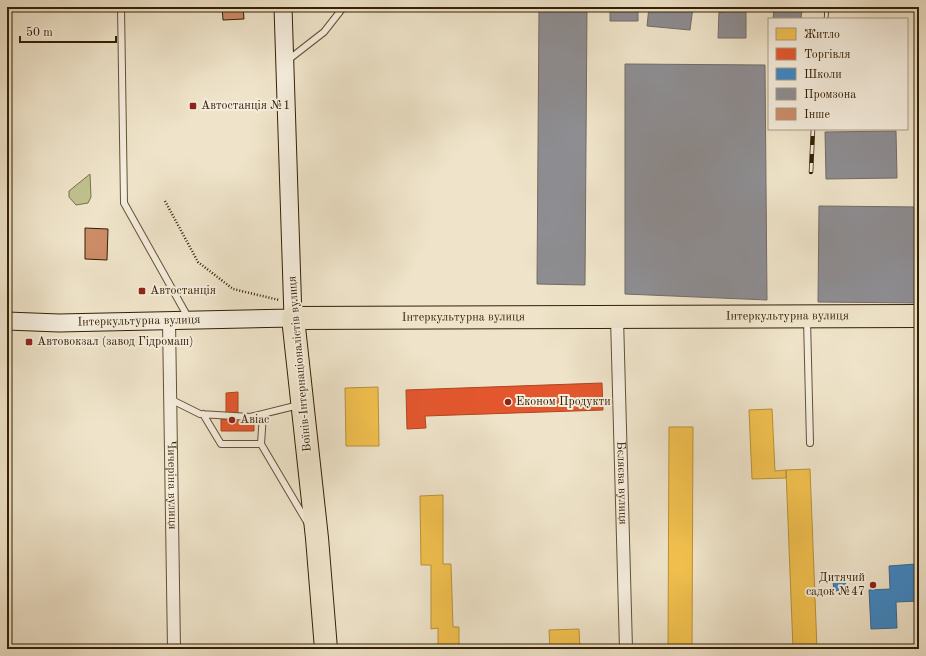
<svg xmlns="http://www.w3.org/2000/svg" width="926" height="656" font-family="'Old Standard TT',serif">
<rect width="100%" height="100%" fill="#efe4ca"/>
<filter id="stains"><feTurbulence type="fractalNoise" baseFrequency=".005" numOctaves="4"/><feColorMatrix values="0 0 0 0 .2 0 0 0 0 .09 0 0 0 0 .02 0 0 0 .5 -.17"/></filter>
<radialGradient id="worn" r=".72"><stop offset=".6" stop-color="#630" stop-opacity="0"/><stop offset="1" stop-color="#630" stop-opacity=".3"/></radialGradient>
<path fill="#c1c291" stroke="#7a714a" d="M90,174l1,23 -3,6 -12,2 -7,-8v-6z"/>
<path fill="#f2c14e" stroke="#b99138" d="M378,387l1,59h-33l-1,-58z
M772,409l3,62 11,-1v8l-34,1 -3,-69z
M669,427h24l-1,222h-24z
M810,469l7,180h-24l-7,-179z
M443,495v69h8l2,63h6v22h-21v-21l-7,1v-64h-10l-1,-69z
M579,629l1,20h-30l-1,-19z"/>
<path fill="#e4572e" stroke="#af4621" d="M602,383l1,27 -178,6 1,12 -19,1 -1,-39z
M238,392v30h16v9h-33v-12h5v-26z"/>
<path fill="#3f88c5" stroke="#3c698b" d="M916,564l3,37 -23,1 1,26 -26,1 -2,-39 21,-1 -1,-23z
M845,580l1,10 -12,1 -1,-10z"/>
<path fill="#8d8d92" stroke="#726c67" d="M539,7h48l-2,278 -48,-1z
M610,7h28v14h-28z
M649,7h44l-3,23 -43,-4z
M724,7h22v31h-28l1,-26h5z
M774,7l28,2 -1,10h-28z
M625,64l140,1 2,235 -142,-6z
M896,131l1,47 -71,1 -1,-47z
M819,206l100,1v96l-101,-1z"/>
<path fill="#cd8c68" stroke="#342003" d="M222,7h21l1,12 -21,1z
M85,228l23,1 -1,31 -22,-1z"/>
<g fill="none" stroke-linecap="round" stroke-linejoin="round">
<g stroke="#635135" stroke-width="8">
<path id="lane" d="M121,7l3,196 65,116
M288,60l36,-28 18,-23v-2
M919,170v22
M807,319l3,124
M170,399l30,15 50,3 49,-12
M203,414l18,30h40
M263,414l-2,30 46,78"/>
</g>
<g stroke="#635135" stroke-width="14">
<g id="street">
<path id="s1" d="M617,318l9,331"/>
<path id="s2" d="M169,321l5,328"/>
</g>
</g>
<g stroke="#342003" stroke-width="19">
<g id="secondary">
<path id="s3" d="M7,321l52,2 234,-5 -10,-311"/>
</g>
</g>
<g stroke="#342003" stroke-width="24">
<g id="highway">
<path id="s4" d="M326,649l-9,-111 -24,-220 626,-2"/>
</g>
</g>
<path stroke="#342003" stroke-width="2.5" stroke-dasharray="1 2" stroke-linecap="butt" d="M165,201l33,61 35,27 46,11"/>
<use href="#lane" stroke="#f5eddd" stroke-width="6"/>
<use href="#street" stroke="#f5eddd" stroke-width="12"/>
<use href="#secondary" stroke="#f5eddd" stroke-width="17"/>
<use href="#highway" stroke="#efe4ca" stroke-width="22"/>
<g stroke="#342003" stroke-width="4.5">
<path id="rail" d="M826,19l1,-12
M811,172l2,-43"/>
</g>
<use href="#rail" stroke="#f5eddd" stroke-width="3" stroke-dasharray="9" stroke-linecap="butt"/>
</g>
<g fill="#8f2418" stroke="#f5eddd" stroke-width="1.5">
<rect x="189" y="102" width="8" height="8" rx="2"/>
<rect x="138" y="287" width="8" height="8" rx="2"/>
<rect x="25" y="338" width="8" height="8" rx="2"/>
<circle cx="508" cy="402" r="4"/>
<circle cx="232" cy="420" r="4"/>
<circle cx="873" cy="585" r="4"/>
</g>
<g text-anchor="middle" dominant-baseline="central" stroke-width="4" stroke-linejoin="round" paint-order="stroke">
<g font-size="12" fill="#342003" stroke="#f5eddd" text-anchor="start">
<text x="201" y="106">Автостанція №1</text>
<text x="150" y="291">Автостанція</text>
<text x="37" y="342">Автовокзал (завод Гідромаш)</text>
<text x="516" y="402">Економ Продукти</text>
<text x="240" y="420">Авіас</text>
<text x="865" y="578" text-anchor="end">Дитячий<tspan x="865" dy="14">садок №47</tspan></text>
</g>
<g font-size="12" fill="#342003" stroke="#f5eddd">
<text stroke="none"><textPath href="#s4" startOffset="827">Інтеркультурна вулиця</textPath></text>
<text stroke="none"><textPath href="#s4" startOffset="503">Інтеркультурна вулиця</textPath></text>
<text stroke="none"><textPath href="#s3" startOffset="132">Інтеркультурна вулиця</textPath></text>
<text transform="translate(300 364) rotate(-95)">Воїнів-Інтернаціоналістів вулиця</text>
<text stroke="none"><textPath href="#s1" startOffset="165">Бєляєва вулиця</textPath></text>
<text stroke="none"><textPath href="#s2" startOffset="164">Чичеріна вулиця</textPath></text>
</g>
</g>
<rect width="926" height="656" fill="none" stroke="#efe4ca" stroke-width="24"/>
<rect x="8" y="8" width="910" height="640" fill="none" stroke="#342003" stroke-width="2"/>
<rect x="12" y="12" width="902" height="632" fill="none" stroke="#342003"/>
<rect x="768" y="18" width="140" height="112" fill="#f5eddd" stroke="#a89b86"/>
<rect x="776" y="28" width="20" height="12" fill="#f2c14e" stroke="#a89b86"/>
<text x="804" y="38" font-size="12" fill="#342003">Житло</text>
<rect x="776" y="48" width="20" height="12" fill="#e4572e" stroke="#a89b86"/>
<text x="804" y="58" font-size="12" fill="#342003">Торгівля</text>
<rect x="776" y="68" width="20" height="12" fill="#3f88c5" stroke="#a89b86"/>
<text x="804" y="78" font-size="12" fill="#342003">Школи</text>
<rect x="776" y="88" width="20" height="12" fill="#8d8d92" stroke="#a89b86"/>
<text x="804" y="98" font-size="12" fill="#342003">Промзона</text>
<rect x="776" y="108" width="20" height="12" fill="#cd8c68" stroke="#a89b86"/>
<text x="804" y="118" font-size="12" fill="#342003">Інше</text>
<path d="M20 36v6h96v-6" fill="none" stroke="#342003" stroke-width="2"/>
<text x="26" y="36" font-size="12" fill="#342003" stroke="#f5eddd" stroke-width="3" paint-order="stroke">50 m</text>
<rect width="100%" height="100%" filter="url(#stains)"/>
<rect width="100%" height="100%" fill="url(#worn)"/>
</svg>
